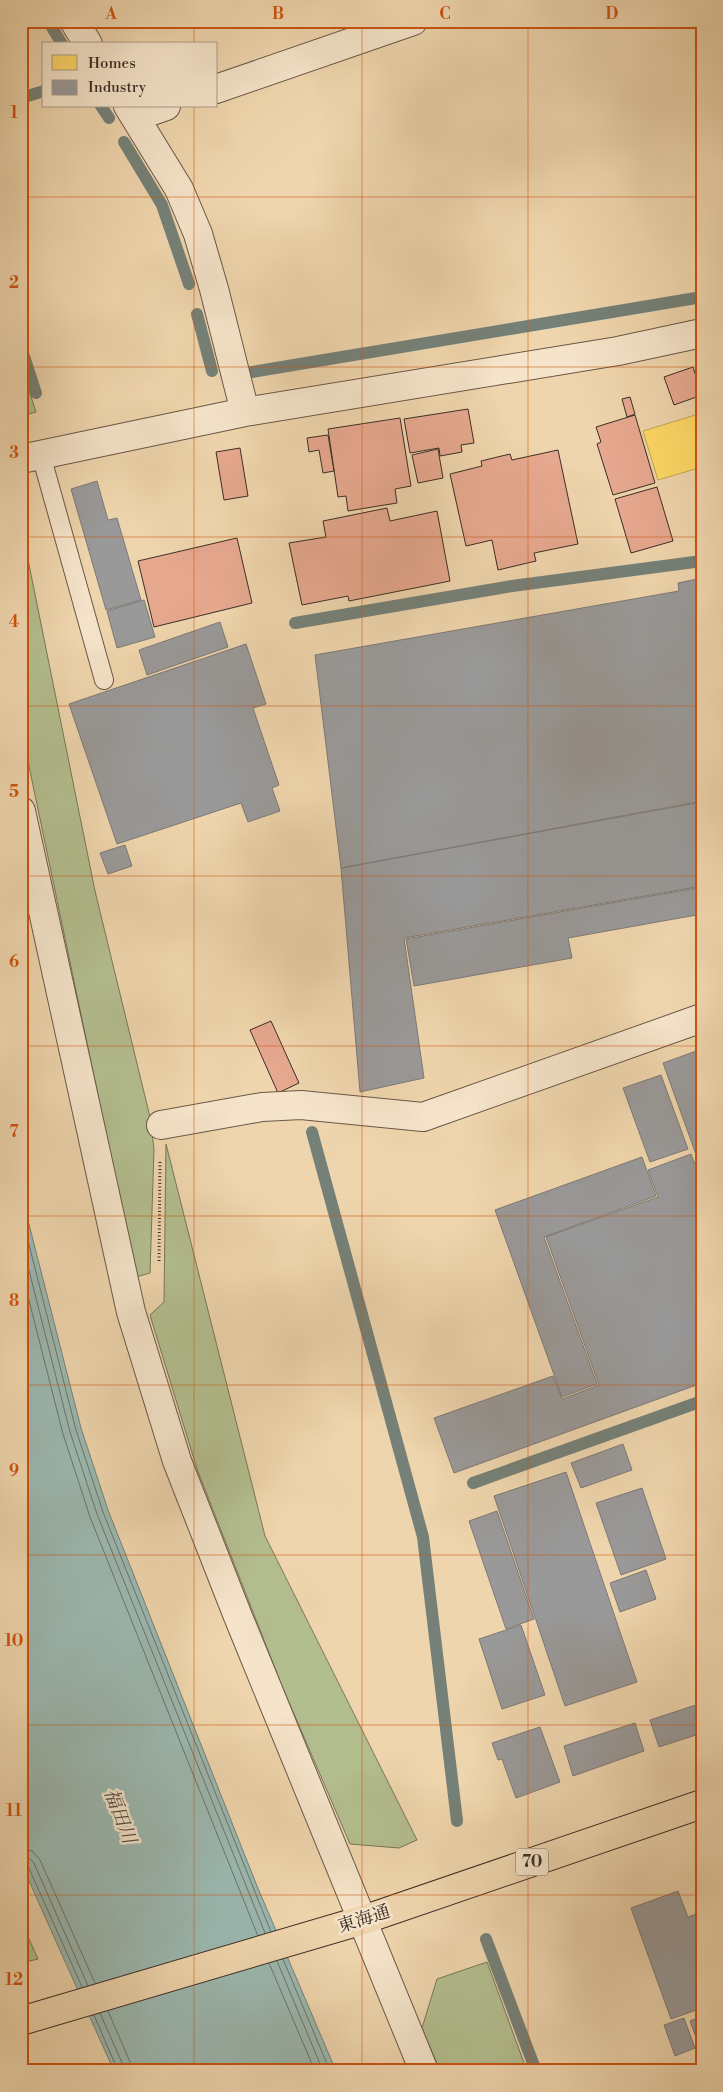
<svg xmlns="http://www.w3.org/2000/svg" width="723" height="2092" font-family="'Libre Bodoni','Noto Serif JP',serif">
<rect width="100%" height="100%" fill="#efd5ad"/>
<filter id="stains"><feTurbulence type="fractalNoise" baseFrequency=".004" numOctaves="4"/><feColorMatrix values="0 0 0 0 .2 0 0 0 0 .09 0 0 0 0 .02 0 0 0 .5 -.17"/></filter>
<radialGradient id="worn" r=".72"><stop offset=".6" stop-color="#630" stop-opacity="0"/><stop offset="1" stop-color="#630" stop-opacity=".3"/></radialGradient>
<path fill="#b3be8f" stroke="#78765a" d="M21,366l15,46 -15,4z
M21,525l74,366 55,226 4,32 -4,124 -14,4 -115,-549z
M166,1144l99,392 152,304 -18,8 -49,-4 -68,-158 -85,-217 -47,-154 14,-13z
M21,1921l17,38 -17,4z
M487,1962l40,109h-87l-18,-43 15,-49z"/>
<path fill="#9bb8b0" stroke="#758178" d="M21,1193l60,235 27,82 149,376 79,185h-222l-93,-208z"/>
<path fill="#ffd966" stroke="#c4a652" d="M702,413v54l-44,13 -15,-49z"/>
<path fill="#999" stroke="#7d7976" d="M97,481l11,39 9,-2 24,82 -35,10 -35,-121z
M702,578v223l-361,67 -26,-213 364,-64 -1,-8z
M144,600l11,37 -38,11 -10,-37z
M220,622l8,25 -81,28 -8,-25z
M246,644l20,60 -13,4 26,77 -7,3 8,23 -32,11 -7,-19 -124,41 -48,-140z
M702,802v84l-298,52 20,140 -64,14 -19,-224z
M125,845l7,21 -24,8 -8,-21z
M702,887v27l-134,24 4,20 -158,28 -8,-47z
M702,1049v122l-39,-108z
M661,1075l27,74 -38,13 -27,-74z
M691,1154l11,29v200l-248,90 -20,-55 119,-42 9,23 37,-14 -53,-148 112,-40 -10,-27z
M642,1157l14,39 -112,41 53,147 -35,13 -67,-187z
M623,1444l9,26 -51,18 -10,-25z
M566,1472l71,210 -72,24 -71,-210z
M642,1488l24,71 -45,16 -25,-72z
M497,1511l37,108 -28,10 -37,-108z
M646,1570l10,29 -36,13 -10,-29z
M521,1625l24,70 -43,14 -23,-70z
M702,1703v30l-43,14 -9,-27z
M635,1723l9,28 -71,25 -9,-30z
M540,1727l20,55 -44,16 -14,-39 -4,1 -6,-17z
M678,1891l10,26 14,-5v96l-31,11 -40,-111z
M702,2016v38l-12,-33z
M684,2018l11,30 -20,8 -11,-31z"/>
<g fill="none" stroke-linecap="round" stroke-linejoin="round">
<path stroke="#6c736a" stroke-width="1" d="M21,1213l55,217 27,82 168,420
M21,1239l49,193 27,82 168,419
M21,1269l42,165 27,83 168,419
M21,1849l11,2 8,9 55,123
M21,1856l8,2 5,5 54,123
M21,1863l7,3 54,121
M283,1959l47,112
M277,1961l46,110
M269,1963l46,108
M108,2011l22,51 2,9
M100,2013l23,52 1,6
M94,2015l24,56"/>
<path stroke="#758178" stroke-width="12" d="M48,21l14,23
M21,98l23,-7
M101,106l8,12
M124,142l38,63 27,79
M197,314l15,57
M21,347l15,46
M252,372l450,-75
M295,623l217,-37 190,-25
M312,1132l111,405 34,284
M473,1483l229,-82
M486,1939l50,132"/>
</g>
<path fill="#e6a88f" stroke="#3c2e25" d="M693,367l9,28 -28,10 -10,-28z
M630,397l5,17 -8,3 -5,-18z
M468,409l6,34 -13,2 1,7 -22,4 -1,-8 -29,5 -6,-34z
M635,415l20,68 -42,12 -16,-51 4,-2 -5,-15z
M400,418l11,68 -16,3 2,14 -49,8 -2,-15 -8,1 -10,-68z
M328,435l6,36 -11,2 -4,-23 -10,2 -2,-14z
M240,448l8,48 -24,4 -8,-48z
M438,449l5,29 -25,5 -6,-28z
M558,450l20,94 -44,9 2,8 -38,9 -6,-30 -26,6 -16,-72 32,-8 -1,-5 29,-7 2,6z
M657,487l16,54 -42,12 -16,-54z
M387,508l3,13 47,-10 13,70 -101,20 -1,-5 -46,9 -13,-62 37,-6 -3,-16z
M237,538l15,65 -98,24 -16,-66z
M271,1021l28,62 -21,10 -28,-63z"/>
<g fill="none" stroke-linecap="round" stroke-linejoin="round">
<g stroke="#695847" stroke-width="20">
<path id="lane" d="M41,455l63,225"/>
</g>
<g stroke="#695847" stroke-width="30">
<path id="street" d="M74,21l14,23
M216,89l197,-68
M128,106l51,83 19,45 16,55 31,123
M135,117l31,-11
M21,459l224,-47 373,-61 84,-18
M21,811l110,501 46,149 60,153 187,457
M161,1125l101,-18 39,-2 122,12 279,-99"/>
</g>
<g stroke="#3c2e25" stroke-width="30">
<path id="primary" d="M21,2021l342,-101 339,-116"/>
</g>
<path stroke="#3c2e25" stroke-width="3" stroke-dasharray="1 2.5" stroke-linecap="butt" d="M159,1261l1,-101"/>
<use href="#lane" stroke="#f5e4ca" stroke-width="18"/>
<use href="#street" stroke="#f5e4ca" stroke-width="28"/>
<use href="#primary" stroke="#efd5ad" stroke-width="28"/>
</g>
<path fill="none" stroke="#ce5310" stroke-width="1" stroke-opacity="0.55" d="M194,21v23M362,21v2050M528,21v2050M194,106v1965M21,197h681M21,367h681M21,537h681M21,706h681M21,876h681M21,1046h681M21,1216h681M21,1385h681M21,1555h681M21,1725h681M21,1895h681"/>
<g text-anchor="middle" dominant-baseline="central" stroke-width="5" stroke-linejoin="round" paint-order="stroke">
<rect fill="#f5e4ca" stroke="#746556" stroke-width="1" x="516" y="1848.5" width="32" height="27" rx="4"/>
<g font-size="16" font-weight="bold" fill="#3c2e25">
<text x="532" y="1862">70</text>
</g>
<g font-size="18" fill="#3c2e25" stroke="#f5e4ca">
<text transform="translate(364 1919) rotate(-18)">東海通</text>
</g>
<g font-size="19" font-style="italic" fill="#4f4a41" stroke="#f5e4ca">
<text transform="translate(120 1816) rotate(69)">福田川</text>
</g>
</g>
<rect width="723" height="2092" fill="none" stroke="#efd5ad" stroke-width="55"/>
<rect x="42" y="42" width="175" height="65" fill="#f5e4ca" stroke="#ab9b88"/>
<rect x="52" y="55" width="25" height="15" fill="#ffd966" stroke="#ab9b88"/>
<text x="88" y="68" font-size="15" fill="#3c2e25">Homes</text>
<rect x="52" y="80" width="25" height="15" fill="#999999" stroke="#ab9b88"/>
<text x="88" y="92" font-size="15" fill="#3c2e25">Industry</text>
<rect x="28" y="28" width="668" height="2036" fill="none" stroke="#ce5310" stroke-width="2"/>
<g font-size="16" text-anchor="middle" font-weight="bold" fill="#ce5310">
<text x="111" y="19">A</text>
<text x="278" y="19">B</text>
<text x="445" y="19">C</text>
<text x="612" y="19">D</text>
<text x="14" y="118">1</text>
<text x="14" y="288">2</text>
<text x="14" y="458">3</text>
<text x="14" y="627">4</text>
<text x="14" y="797">5</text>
<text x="14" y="967">6</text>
<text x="14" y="1137">7</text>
<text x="14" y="1306">8</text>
<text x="14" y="1476">9</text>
<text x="14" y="1646">10</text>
<text x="14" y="1816">11</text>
<text x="14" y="1985">12</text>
</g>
<rect width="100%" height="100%" filter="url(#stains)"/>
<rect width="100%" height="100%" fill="url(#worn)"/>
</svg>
